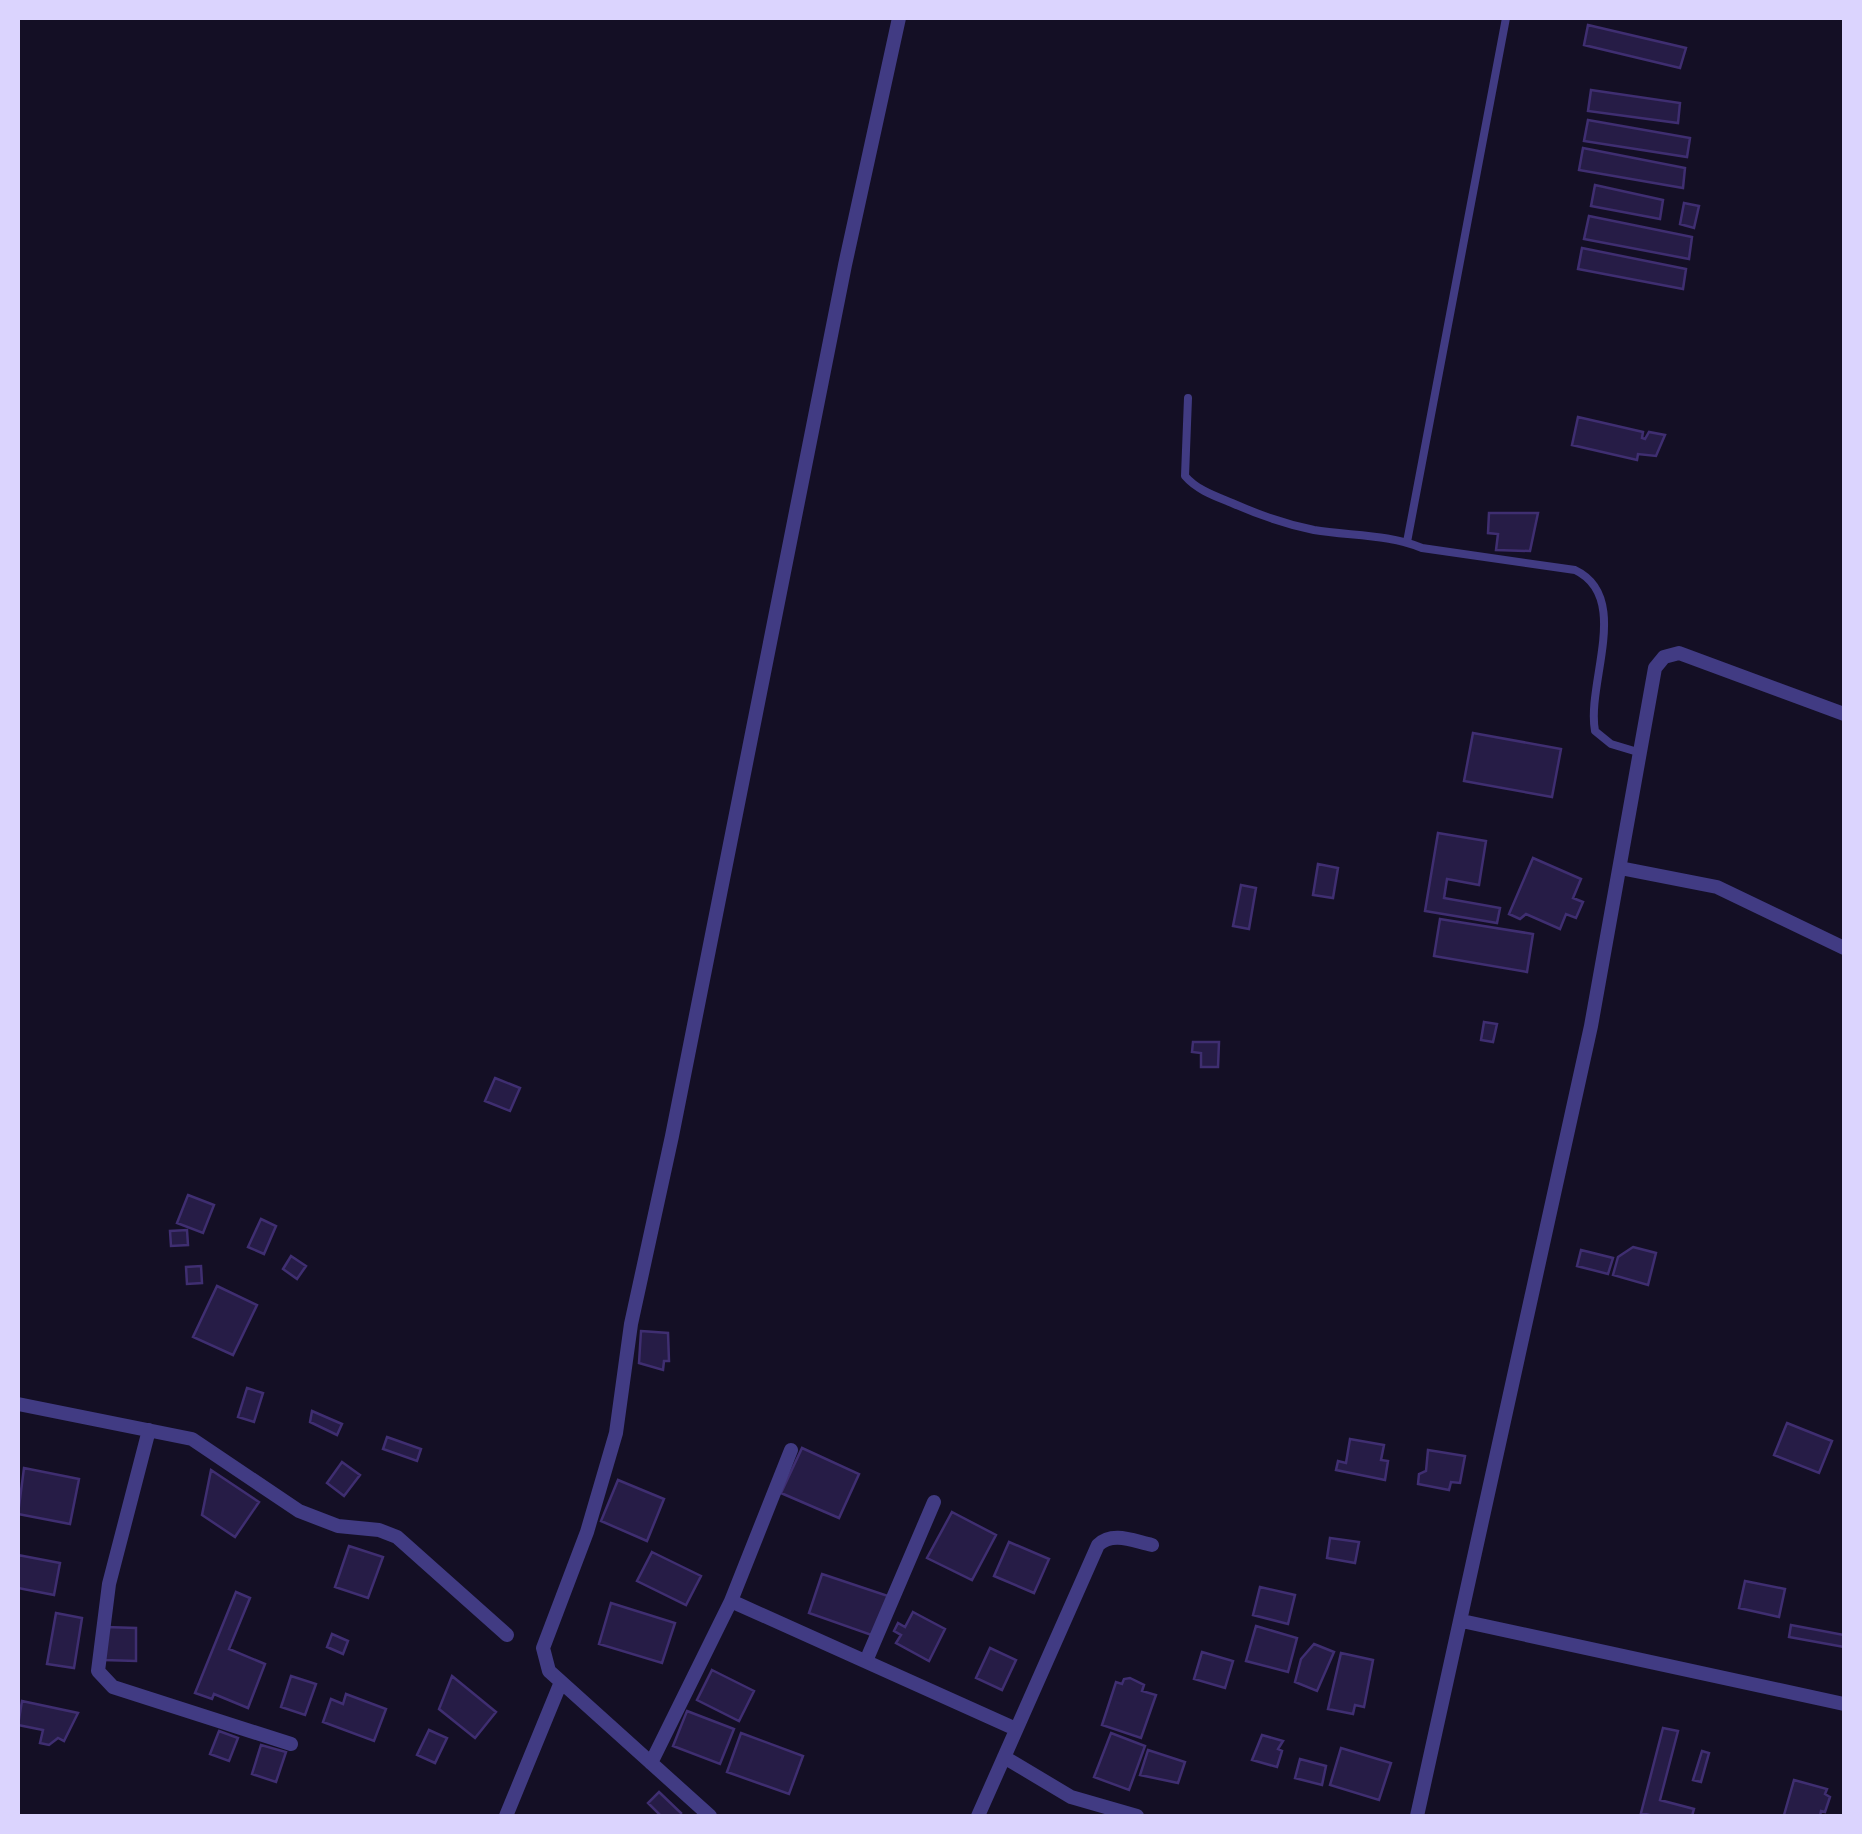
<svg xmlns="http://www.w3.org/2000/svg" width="1862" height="1834" font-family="'Alegreya Sans',sans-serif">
<rect width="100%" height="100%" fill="#140f25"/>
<path fill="#261c46" stroke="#3f2e71" stroke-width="2.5" d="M1588,25l98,23 -6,20 -96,-23z
M1591,90l89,13 -2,20 -90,-12z
M1588,120l102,18 -3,19 -103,-16z
M1583,148l102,20 -2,20 -104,-18z
M1595,185l68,15 -3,19 -69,-13z
M1684,203l15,3 -5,22 -14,-4z
M1589,216l103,21 -3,22 -105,-20z
M1582,248l104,21 -3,20 -105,-20z
M1578,417l65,15 -1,6 3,1 4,-7 16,3 -9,21 -18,-2 -1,6 -65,-15z
M1489,513h49l-8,38 -34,-1 2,-16 -10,-1z
M1473,733l88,16 -9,48 -88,-16z
M1438,833l48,8 -7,44 -32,-6 -3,19 56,10 -3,15 -72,-12z
M1533,858l48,21 -8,19 10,4 -7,16 -10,-4 -6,15 -34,-15 -6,5 -11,-5z
M1318,864l20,4 -5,30 -20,-3z
M1241,885l15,3 -7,41 -16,-3z
M1440,919l93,15 -6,38 -93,-16z
M1484,1022l13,2 -4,18 -12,-2z
M1193,1042h26l-1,25h-17v-14l-9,-1z
M495,1078l25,10 -10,23 -25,-10z
M188,1195l26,10 -11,28 -26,-10z
M261,1219l15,7 -12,28 -16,-7z
M187,1230l1,15 -17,1 -1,-15z
M1633,1247l23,6 -8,32 -35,-10 5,-18z
M1581,1250l32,8 -5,16 -31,-8z
M291,1256l15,10 -9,13 -14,-10z
M201,1266l1,17 -15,1 -1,-17z
M217,1286l40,19 -24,50 -40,-18z
M641,1331l27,2 1,28h-5l-1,9 -24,-7z
M247,1388l16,5 -9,29 -16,-5z
M312,1411l30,13 -5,11 -27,-13z
M1787,1423l45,18 -13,32 -45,-18z
M387,1437l34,12 -4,12 -34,-12z
M1350,1439l34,6 -3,15 7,1 -3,19 -49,-10 2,-9 8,2z
M802,1448l57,26 -20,44 -58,-25z
M1428,1450l37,6 -5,27 -9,-1 -2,8 -31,-6 1,-10 7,-3z
M342,1462l18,13 -16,21 -17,-13z
M24,1468l55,11 -9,45 -52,-10z
M211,1470l48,32 -24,35 -33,-22z
M618,1480l46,19 -17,42 -46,-20z
M952,1512l44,23 -24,45 -45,-22z
M1330,1538l29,4 -4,21 -28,-5z
M1009,1542l40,17 -15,34 -40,-17z
M349,1546l34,11 -15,41 -33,-11z
M652,1552l49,24 -15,29 -49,-24z
M18,1555l42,8 -6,32 -36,-7z
M822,1574l69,23 -14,40 -68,-24z
M1745,1581l40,8 -6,28 -40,-9z
M1260,1587l35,8 -7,29 -35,-9z
M236,1592l14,6 -21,51 36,15 -17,44 -34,-14 -2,5 -17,-6z
M611,1603l64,20 -13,40 -63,-19z
M913,1612l32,17 -16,32 -33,-18 5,-8 -7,-4 4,-8 7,4z
M56,1613l26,5 -8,50 -27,-4z
M1791,1625l53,10v12l-55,-10z
M1256,1626l41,12 -9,34 -42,-11z
M105,1627l31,1v33l-32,-1z
M332,1634l16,7 -5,13 -16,-7z
M1314,1644l20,8 -17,39 -22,-9 6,-23z
M990,1648l26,12 -14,30 -26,-12z
M1202,1652l31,9 -8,27 -31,-9z
M1341,1653l32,7 -9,47 -9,-2 -2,9 -25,-5z
M712,1670l42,21 -15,30 -42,-21z
M291,1676l25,8 -11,31 -24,-8z
M452,1676l44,36 -21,26 -36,-29z
M1130,1678l14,7 -2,6 14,4 -15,43 -39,-13 14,-43 6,2 2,-5z
M346,1694l40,15 -12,32 -51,-19 8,-23 12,5z
M22,1701l56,12 -14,28 -6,-3 -9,7 -9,-2 3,-13 -25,-5z
M687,1711l47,18 -14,35 -47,-18z
M1663,1728l15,3 -18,69 34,9 -2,7h-38l-13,-3z
M429,1730l18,8 -12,25 -18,-8z
M219,1731l19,7 -9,23 -19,-7z
M741,1733l62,23 -14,38 -62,-22z
M1111,1733l34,13 -16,44 -35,-13z
M1262,1735l21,6 -5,8 4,2 -5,16 -25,-7z
M261,1745l25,7 -10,30 -24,-8z
M1341,1748l50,15 -12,37 -49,-15z
M1148,1750l37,12 -7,21 -38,-8z
M1702,1751l7,2 -8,29 -8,-2z
M1300,1759l26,7 -4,19 -27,-7z
M1794,1780l33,9 -2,5 5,3 -5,15 -4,-1 -1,5h-40l4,-1z
M659,1792l22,21 -3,3h-17l-13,-13z"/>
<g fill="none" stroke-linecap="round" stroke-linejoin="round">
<path stroke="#413b83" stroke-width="8" d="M1188,398l-3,78c12,14 30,20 47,27 27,12 53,21 82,27 35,6 75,4 108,18l153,22c57,27 11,113 20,161l16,13 30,9
M1407,542l99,-524"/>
<path stroke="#413b83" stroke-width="14" d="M1620,868l97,19 127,61
M18,1404l174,35 107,72 39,15 41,4 18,7 110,98
M149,1430l-40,154 -11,87 15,16 178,57
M731,1601l285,128
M1462,1621l382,83
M866,1661l68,-159
M1004,1757l67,40 66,19
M651,1763l80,-162 60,-151
M506,1816l55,-134
M710,1816l-161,-145 -6,-23 44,-116 29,-99 15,-109 41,-188 173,-871 54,-247
M978,1816l120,-271c15,-14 35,-4 54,0
M1417,1816l174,-790 64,-358 9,-11 15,-4 165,61"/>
</g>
<rect width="1862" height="1834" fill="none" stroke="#dbd4fe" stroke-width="40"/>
</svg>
